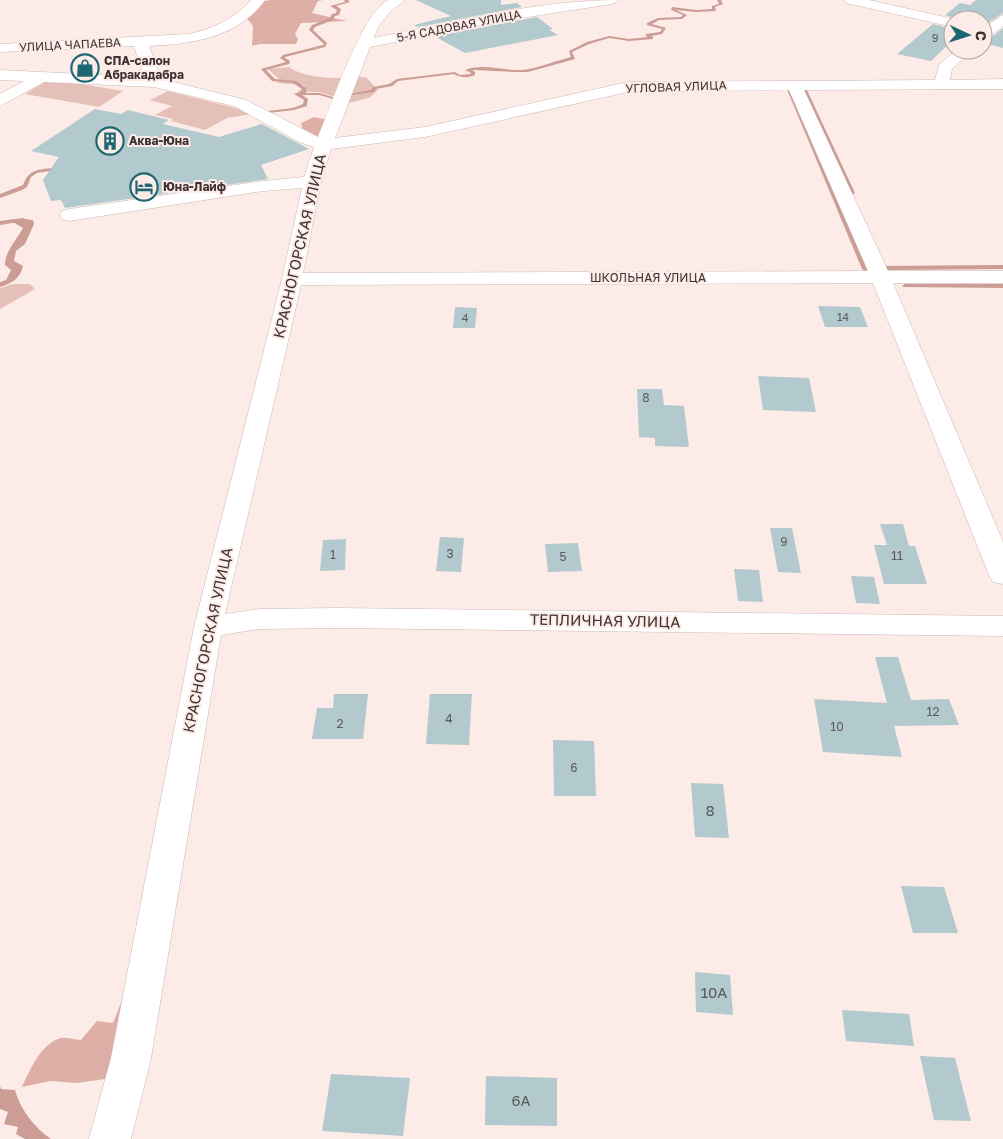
<svg xmlns="http://www.w3.org/2000/svg" width="1003" height="1139" viewBox="0 0 1003 1139" font-family="'Golos Text',sans-serif">
<rect width="100%" height="100%" fill="#fdebe8"/>
<g fill="#e4c0b9">
<path d="M289,67C305,78 328,78 347,78L339,98L318,92H298L305,85L277,83L280,80L268,69Z"/>
<polygon points="357,76 367,78 378,90 369,98 345,104"/>
<polygon points="50,79 123,91 99,107 25,94"/>
<polygon points="168,91 243,110 252,114 227,118 205,130 171,121 173,119 155,115 172,106 150,100"/>
<polygon points="13,284 30,284 35,289 0,309 0,288"/>
</g>
<g fill="#deafa6">
<polygon points="270,0 323,0 318,1 312,13 347,21 301,23 295,34 298,39 296,44 260,44 252,46 253,26 244,15 255,3"/>
<polygon points="314,117 329,120 321,141 304,135 301,123"/>
<path d="M138,984L105,1079L77,1083L50,1081L22,1087C30,1070 41,1043 61,1038C66,1037 75,1040 81,1040L97,1021L113,1023L124,995Z"/>
</g>
<g fill="#cb9d94">
<path d="M25,219L33,220L34,224L25,244L16,251L14,261L23,266C20,279 12,283 0,287V282L6,280L11,270L5,265C5,251 16,241 23,228L13,222Z"/>
<path d="M0,1086L1,1089L15,1090C20,1109 35,1128 51,1139H25L16,1134L18,1127L4,1124L8,1112L0,1109Z"/>
</g>
<g fill="none" stroke-linecap="round" stroke-linejoin="round">
<g fill="#cb9d94" fill-rule="evenodd">
<polygon points="344,0 348,0 350,2 336,6 341,9 339,15 335,16 333,20 315,27 313,30 327,43 325,47 285,57 285,58 290,61 289,64 266,70 275,79 296,81 306,88 306,93 319,93 339,99 337,100 319,95 302,95 308,99 307,106 294,110 268,113 268,111 293,108 303,104 304,100 294,94 302,91 302,89 293,83 272,81 261,69 286,62 280,58 283,55 323,45 324,44 309,30 312,25 330,18 332,14 336,13 337,10 330,6 345,2"/>
<path d="M717,0H721L723,4L715,7L716,11L696,12L676,10L687,15L682,19L659,20L652,24L666,28L662,34L651,36L653,37V39L629,41L609,38L589,44L572,52L575,59L528,72H514L474,70H472L475,72V75C469,78 460,78 454,74L398,81L392,86L376,89L374,92L345,96L343,95L371,90L373,87L389,84L397,79L455,72L460,75L471,74V73L465,70C482,63 504,71 523,70C539,68 555,61 571,57L569,51L587,42L609,36L629,39L648,37L646,36V34L660,32L662,29L647,25V23L658,18L681,17L683,15L671,10L672,7L696,10L712,9V6L719,4Z"/>
<polygon points="786,87 790,88 868,269 867,270 865,271 862,269"/>
<polygon points="802,87 806,88 855,193 854,194 849,193 802,88"/>
<path d="M54,168L56,169V170L37,173L31,177L27,187L22,190L0,198V194L23,185C30,168 38,170 54,168Z"/>
<polygon points="23,218 25,219 25,221 0,225 0,221"/>
<polygon points="1003,265 1003,269 885,270 882,268 885,266"/>
<polygon points="905,284 1003,284 1003,288 903,287 902,286"/>
</g>
</g>
<g fill="#b2c9cd">
<polygon points="416,0 501,0 501,5 517,3 522,7 418,27 414,25 451,16"/>
<polygon points="976,0 1003,0 1003,13 983,26 983,20 960,20 945,15 960,3 970,5"/>
<polygon points="537,17 553,29 549,30 558,35 465,53 434,36"/>
<polygon points="933,24 953,29 953,40 931,61 897,54"/>
<polygon points="1003,28 1003,48 983,43 983,41 989,39"/>
<polygon points="95,109 121,114 128,110 169,120 163,124 219,137 262,124 309,149 261,165 268,179 65,208 61,200 51,201 43,180 59,157 31,151"/>
<polygon points="818,306 860,307 868,327 825,327"/>
<polygon points="455,307 477,308 475,328 453,328"/>
<polygon points="758,376 809,378 816,412 763,410"/>
<polygon points="637,389 662,389 664,405 684,406 689,447 655,446 655,438 639,437"/>
<polygon points="880,524 903,524 909,546 915,546 927,584 884,584 874,545 887,545"/>
<polygon points="770,528 792,528 801,573 778,572"/>
<polygon points="440,537 464,538 461,572 436,571"/>
<polygon points="346,539 345,570 320,571 323,540"/>
<polygon points="578,543 582,571 548,572 545,544"/>
<polygon points="734,569 759,570 763,602 738,601"/>
<polygon points="851,576 874,577 880,604 856,603"/>
<polygon points="875,657 898,657 911,700 949,699 959,725 894,726 902,757 823,752 814,699 887,703"/>
<polygon points="334,694 368,694 363,739 312,739 317,708 333,708"/>
<polygon points="430,694 472,694 469,745 426,744"/>
<polygon points="553,740 594,741 596,796 554,796"/>
<polygon points="691,783 723,784 729,838 695,837"/>
<polygon points="901,886 944,887 958,933 913,933"/>
<polygon points="695,972 730,975 733,1015 696,1012"/>
<polygon points="842,1010 909,1014 914,1046 846,1041"/>
<polygon points="920,1056 955,1058 971,1121 934,1120"/>
<polygon points="331,1074 410,1078 403,1136 322,1131"/>
<polygon points="486,1076 557,1078 557,1126 485,1125"/>
</g>
<g fill="none" stroke-linecap="round" stroke-linejoin="round">
<g stroke="#cdb7b3" stroke-width="1">
<g id="minor">
<path d="M251,0H265C238,38 192,44 149,46L161,79L246,100L318,137C329,111 364,7 389,0C394,0 400,0 405,0L391,11L378,27L374,38C454,22 537,0 619,0L612,4L501,21L370,47L335,138L425,127L628,82L935,80L939,65L956,50H972L952,69L950,80L1003,79V89L804,90L888,271H1003V283H893L1003,542V584L993,582L989,575L873,283L301,285L225,614L260,609L337,608L1003,616V636L337,628L260,629L221,635L151,1058L131,1139H89L111,1058L194,627L282,279L302,188L263,191L69,221L62,219L60,215L62,211L69,209L263,181L304,177L314,147L299,142L234,106L154,87L44,82L0,106V94L24,81L0,80V70L144,77L134,46L0,52V44L188,34C213,29 234,19 251,0ZM789,90L868,271L303,273L321,182L331,149L425,137L628,92Z"/>
<polygon points="844,0 869,0 958,20 953,20 953,27 846,3"/>
<polygon points="1003,15 1003,26 988,38 983,39 983,28"/>
</g>
</g>
<use href="#minor" fill="#fff" fill-rule="evenodd"/>
</g>
<defs>
<g id="shop-ring" transform="scale(1.4375)"><circle r="9.5" fill="#fdebe8" stroke="#1d6773" stroke-width="1.5"/><path d="M-5-2.5h2.3a2.7 3.5 0 0 1 5.4 0H5L5.5 6h-11ZM-1.5-2.5h3a1.5 2.3 0 0 0-3 0Z" fill="#1d6773"/></g>
<g id="building-ring" transform="scale(1.4375)"><circle r="9.5" fill="#fdebe8" stroke="#1d6773" stroke-width="1.5"/><path d="M-4-6H4V6H1V3H-1V6H-4ZM-2.5-4.3h1.7v1.8h-1.7ZM.8-4.3h1.7v1.8H.8ZM-2.5-1h1.7V.8h-1.7ZM.8-1h1.7V.8H.8Z" fill="#1d6773"/></g>
<g id="hotel-ring" transform="scale(1.4375)"><circle r="9.5" fill="#fdebe8" stroke="#1d6773" stroke-width="1.5"/><path d="M-6-4.5h1.5V1H6V5H4.5V3h-9V5H-6ZM-4 0a1.8 1.8 0 1 1 3.6 0ZM.5 0V-2.5h3Q6-2.5 6 0Z" fill="#1d6773"/></g>
</defs>
<g fill-rule="evenodd">
<use href="#shop-ring" x="85" y="68"/>
<use href="#building-ring" x="110" y="141"/>
<use href="#hotel-ring" x="144" y="187"/>
</g>
<g text-anchor="middle" stroke-width="4" stroke-linejoin="round" paint-order="stroke">
<g font-size="11" fill="#5a5959">
<text x="935" y="42">9</text>
<text x="843" y="321">14</text>
<text x="465" y="322">4</text>
</g>
<g font-size="12" fill="#3d3432" stroke="#fdebe8">
<text transform="translate(459 26) rotate(-11)" y="4">5-Я САДОВАЯ УЛИЦА</text>
<text transform="translate(70 45) rotate(-3)" y="4">УЛИЦА ЧАПАЕВА</text>
<text transform="translate(676 87) rotate(-2)" y="4">УГЛОВАЯ УЛИЦА</text>
<text x="648" y="282">ШКОЛЬНАЯ УЛИЦА</text>
</g>
<g font-size="12" font-weight="bold" fill="#3d3432" stroke="#fdebe8" text-anchor="start">
<text x="104" y="65">СПА-салон<tspan x="104" dy="14">Абракадабра</tspan></text>
<text x="129" y="145">Аква-Юна</text>
<text x="163" y="191">Юна-Лайф</text>
</g>
<g font-size="12" fill="#5a5959">
<text x="646" y="402">8</text>
<text x="784" y="546">9</text>
<text x="450" y="558">3</text>
<text x="333" y="559">1</text>
<text x="897" y="560">11</text>
<text x="563" y="561">5</text>
<text x="933" y="716">12</text>
<text x="449" y="723">4</text>
<text x="340" y="728">2</text>
<text x="837" y="731">10</text>
<text x="574" y="772">6</text>
</g>
<g font-size="15" fill="#3d3432" stroke="#fdebe8">
<text transform="translate(300 246) rotate(-77)" y="5">КРАСНОГОРСКАЯ УЛИЦА</text>
<text transform="translate(605 621) rotate(1)" y="5">ТЕПЛИЧНАЯ УЛИЦА</text>
<text transform="translate(208 640) rotate(-78)" y="5">КРАСНОГОРСКАЯ УЛИЦА</text>
</g>
<g font-size="15" fill="#5a5959">
<text x="710" y="816">8</text>
<text x="714" y="998">10А</text>
<text x="521" y="1106">6А</text>
</g>
</g>
<g transform="translate(968 35) rotate(94)"><circle r="24" fill="#fdebe8" stroke="#b0a29f"/>
<path d="M0-4L9 19L0 12L-9 19Z" fill="#1d6773"/>
<text y="-8" font-size="14" font-weight="bold" text-anchor="middle" fill="#3d3432">С</text>
</g>
</svg>
